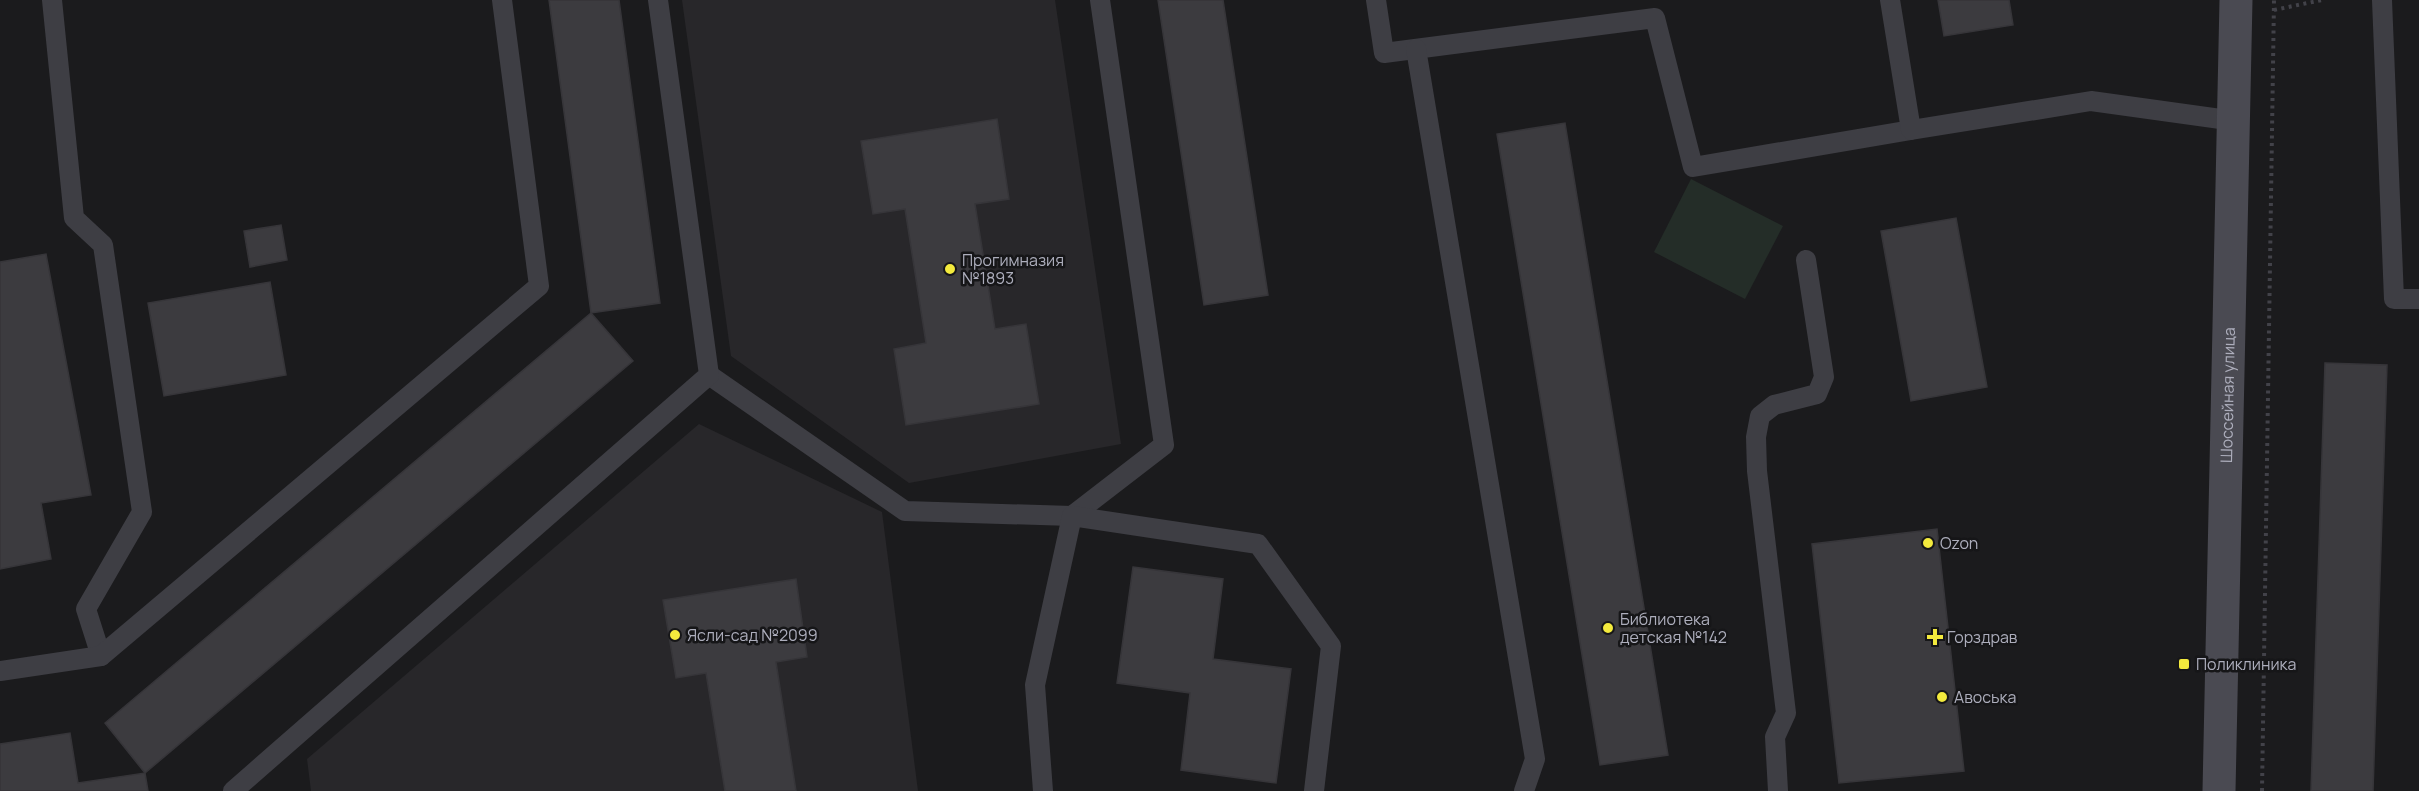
<svg xmlns="http://www.w3.org/2000/svg" width="2419" height="791" viewBox="0 0 2419 791" font-family="Manrope,sans-serif">
<rect width="100%" height="100%" fill="#1b1b1d"/>
<g fill="#28272a">
<polygon points="682,0 1055,0 1121,444 909,483 731,356"/>
<polygon points="699,424 882,512 918,791 311,791 307,759"/>
</g>
<polygon fill="#242d28" points="1691,179 1783,226 1745,299 1654,252"/>
<g fill="#3c3b3f" stroke="#363539" stroke-width="1.5">
<polygon points="549,0 619,0 660,303 591,313"/>
<polygon points="1158,0 1223,0 1268,295 1204,305"/>
<polygon points="1938,0 2009,0 2013,25 1944,36"/>
<polygon points="997,119 1009,199 975,204 995,329 1026,324 1039,404 906,425 894,349 926,343 905,209 873,214 861,141"/>
<polygon points="1565,123 1668,755 1600,765 1497,134"/>
<polygon points="1956,218 1987,387 1911,401 1881,231"/>
<polygon points="281,225 287,260 250,267 244,231"/>
<polygon points="46,254 91,495 41,503 51,559 0,569 0,262"/>
<polygon points="270,282 286,375 164,396 148,303"/>
<polygon points="591,313 633,361 145,773 105,723"/>
<polygon points="2325,363 2387,365 2373,791 2311,791"/>
<polygon points="1937,529 1964,771 1839,783 1812,544"/>
<polygon points="1133,567 1223,579 1213,659 1291,669 1276,783 1181,770 1190,693 1117,683"/>
<polygon points="796,579 807,657 776,662 796,791 725,791 706,673 676,678 663,600"/>
<polygon points="70,733 78,783 145,773 148,791 0,791 0,744"/>
</g>
<g fill="none" stroke-linecap="round" stroke-linejoin="round">
<g stroke="#424249" stroke-width="4" stroke-dasharray="3 4.5" stroke-linecap="butt">
<polyline points="2274,10 2322,0"/>
<polyline points="2262,791 2274,0"/>
</g>
<g stroke="#3e3e44" stroke-width="20">
<polyline points="52,0 74,218 103,245 142,512 86,609 101,656"/>
<polyline points="1376,0 1384,53 1655,18 1693,167 1911,130"/>
<polyline points="1890,0 1911,130 2091,101 2235,121"/>
<polyline points="2382,0 2394,299 2419,299"/>
<polyline points="1416,49 1535,759 1524,791"/>
<polyline points="709,375 905,511 1072,516 1164,445 1100,0"/>
<polyline points="0,671 101,656 539,286 502,0"/>
<polyline points="233,791 709,375 658,0"/>
<polyline points="1043,791 1035,685 1072,516 1258,544 1331,646 1314,791"/>
<polyline points="1778,791 1775,737 1786,713 1757,471 1756,437 1760,416 1774,405 1817,394 1824,377 1806,260"/>
</g>
<path stroke="#4a4a52" stroke-width="33" id="s1" d="M2219,791L2236,0"/>
</g>
<g fill="#f3ea3d" stroke="#161618" stroke-width="2">
<circle cx="950" cy="269" r="6"/>
<circle cx="1928" cy="543" r="6"/>
<circle cx="1608" cy="628" r="6"/>
<circle cx="675" cy="635" r="6"/>
<path d="M1932 628h6v6h6v6h-6v6h-6v-6h-6v-6h6z"/>
<rect x="2178" y="658" width="12" height="12" rx="3"/>
<circle cx="1942" cy="697" r="6"/>
</g>
<g text-anchor="middle" stroke-width="5" stroke-linejoin="round" paint-order="stroke">
<g font-size="16" fill="#adaebc" stroke="#161618" text-anchor="start">
<text x="962" y="266">Прогимназия<tspan x="962" dy="18">№1893</tspan></text>
<text x="1940" y="549">Ozon</text>
<text x="1620" y="625">Библиотека<tspan x="1620" dy="18">детская №142</tspan></text>
<text x="687" y="641">Ясли-сад №2099</text>
<text x="1947" y="643">Горздрав</text>
<text x="2196" y="670">Поликлиника</text>
<text x="1954" y="703">Авоська</text>
</g>
<g font-size="16" fill="#adaebc" stroke="#161618">
<text dy="6" stroke="none"><textPath href="#s1" startOffset="396">Шоссейная улица</textPath></text>
</g>
</g>
</svg>
